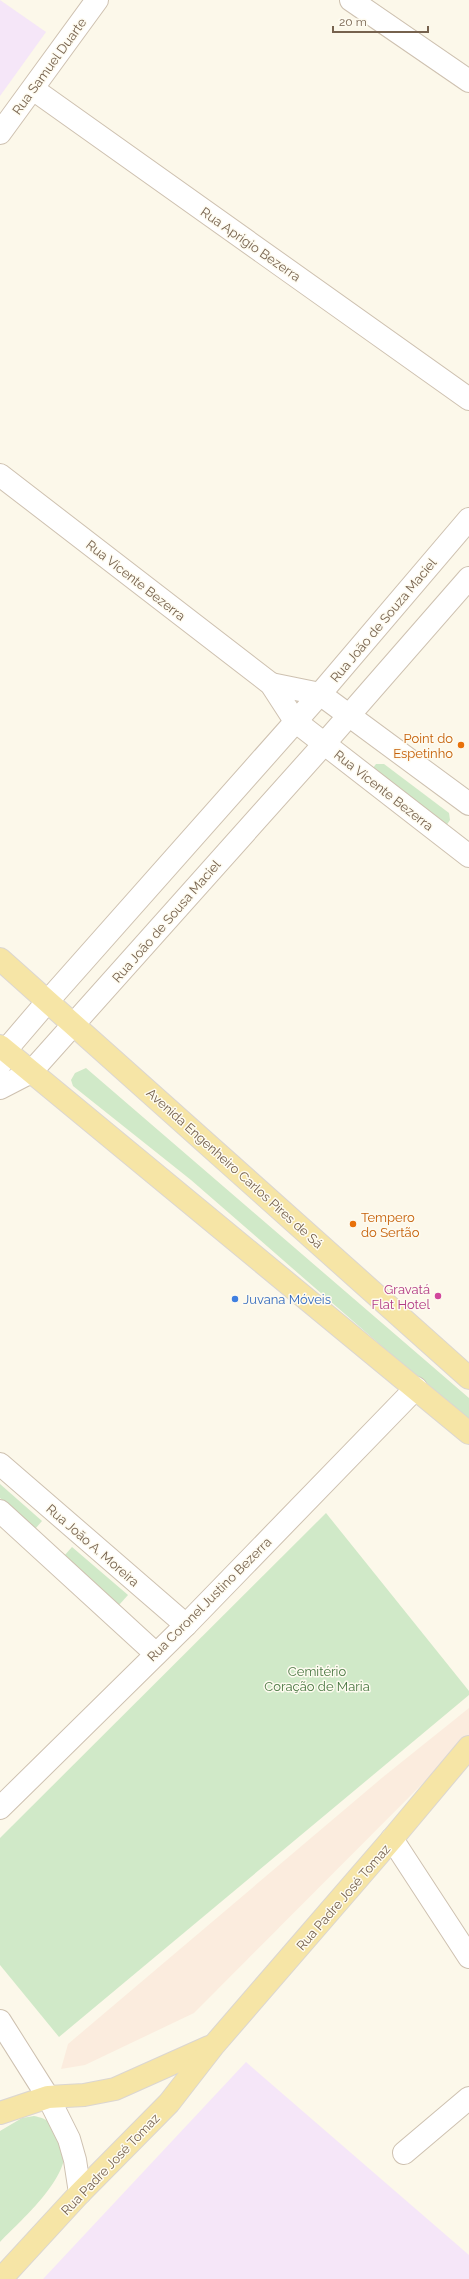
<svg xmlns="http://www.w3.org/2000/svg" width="469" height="2279" viewBox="0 0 469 2279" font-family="Raleway,sans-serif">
<rect width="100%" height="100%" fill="#fcf8ea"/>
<polygon fill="#fbecde" points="469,1708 469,1737 194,2013 85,2065 61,2069 68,2044 383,1777"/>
<g fill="#f5e6f8">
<polygon points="0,0 46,32 0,96"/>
<polygon points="246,2062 469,2255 469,2279 43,2279"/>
</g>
<g fill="#d0e9c8">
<polygon points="376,764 384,764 449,813 450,820 446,826 370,772"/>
<polygon points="86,1068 469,1398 469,1422 191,1180 73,1086 71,1080 75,1073"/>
<polygon points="0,1484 42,1521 35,1529 0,1498"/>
<polygon points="326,1513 469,1691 469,1695 59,2037 0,1965 0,1838"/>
<polygon points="72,1547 128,1595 119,1605 64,1556"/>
<path d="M34,2116C48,2119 54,2123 60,2137C61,2140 64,2145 65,2148C68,2180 20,2221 0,2242V2131L22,2118Z"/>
</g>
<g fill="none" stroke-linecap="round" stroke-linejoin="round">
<g stroke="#cec1b0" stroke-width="24">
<g id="minor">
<polyline points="351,0 469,81"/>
<polyline points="33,89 469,399"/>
<polyline points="0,133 97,0"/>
<polyline points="0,475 271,684 295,721 469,856"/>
<polyline points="271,684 320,694 469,804"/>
<polyline points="0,1065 5,1051 47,1002 320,694 469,519"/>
<polyline points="0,1088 31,1072 324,744 469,578"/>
<polyline points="0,1464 186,1625"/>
<polyline points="0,1511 156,1654"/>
<polyline points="0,1808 186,1625 416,1388"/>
<polyline points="392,1839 469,1957"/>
<polyline points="0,2021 48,2097 69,2139 75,2160 80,2193"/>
<polyline points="404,2153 469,2098"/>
</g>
</g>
<g stroke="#dbd6d1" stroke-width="24">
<g id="major">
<polyline points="0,959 469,1378"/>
<polyline points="0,1046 469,1433"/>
<polyline points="0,2113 48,2097 84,2095 115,2089 209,2047"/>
<polyline points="1,2279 80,2193 169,2103 214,2045 392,1839 469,1747"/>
</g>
</g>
<use href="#minor" stroke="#fff" stroke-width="22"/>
<use href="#major" stroke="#f6e5a6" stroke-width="22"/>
</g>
<g fill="#e8710a" stroke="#fefbf0" stroke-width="1.5">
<circle cx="461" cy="745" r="4"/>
<circle cx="353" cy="1224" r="4"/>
</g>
<circle fill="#d1479c" stroke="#fefbf0" stroke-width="1.5" cx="438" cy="1296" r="4"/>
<circle fill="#3f7fe0" stroke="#fefbf0" stroke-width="1.5" cx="235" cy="1299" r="4"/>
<g text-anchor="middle" stroke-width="3" stroke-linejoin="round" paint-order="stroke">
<g font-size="13" fill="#76624e" stroke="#fefbf0">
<text transform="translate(49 66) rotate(-54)" y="5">Rua Samuel Duarte</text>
<text transform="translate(251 244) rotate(35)" y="5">Rua Aprigio Bezerra</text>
<text transform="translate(136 580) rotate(38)" y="5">Rua Vicente Bezerra</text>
<text transform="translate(383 620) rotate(-50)" y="5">Rua João de Souza Maciel</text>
<text transform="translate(384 790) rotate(38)" y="5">Rua Vicente Bezerra</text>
<text transform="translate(166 921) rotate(-49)" y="5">Rua João de Sousa Maciel</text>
<text transform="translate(235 1168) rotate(42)" y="5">Avenida Engenheiro Carlos Pires de Sá</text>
<text transform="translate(93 1545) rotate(41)" y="5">Rua João A. Moreira</text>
<text transform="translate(209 1599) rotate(-45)" y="5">Rua Coronel Justino Bezerra</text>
<text transform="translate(343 1897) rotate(-49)" y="5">Rua Padre José Tomaz</text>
<text transform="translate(110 2164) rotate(-46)" y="5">Rua Padre José Tomaz</text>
</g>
<g font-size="13" fill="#c56008" stroke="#fefbf0" text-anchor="end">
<text x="453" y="743">Point do<tspan x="453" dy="15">Espetinho</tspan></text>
<text x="361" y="1222" text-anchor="start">Tempero<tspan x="361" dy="15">do Sertão</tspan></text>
</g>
<g font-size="13" fill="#b23c85" stroke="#fefbf0" text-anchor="end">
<text x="430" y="1294">Gravatá<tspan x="430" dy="15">Flat Hotel</tspan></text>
</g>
<g font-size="13" fill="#366cbe" stroke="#fefbf0" text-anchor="start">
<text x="243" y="1304">Juvana Móveis</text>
</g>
<g font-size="13" fill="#4d7a46" stroke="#fefbf0">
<text x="317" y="1676">Cemitério<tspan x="317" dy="15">Coração de Maria</tspan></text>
</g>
</g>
<path d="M333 26v6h95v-6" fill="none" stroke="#76624e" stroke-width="2"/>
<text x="339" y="26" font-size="12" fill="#76624e" stroke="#fefbf0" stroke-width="3" paint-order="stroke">20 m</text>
</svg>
